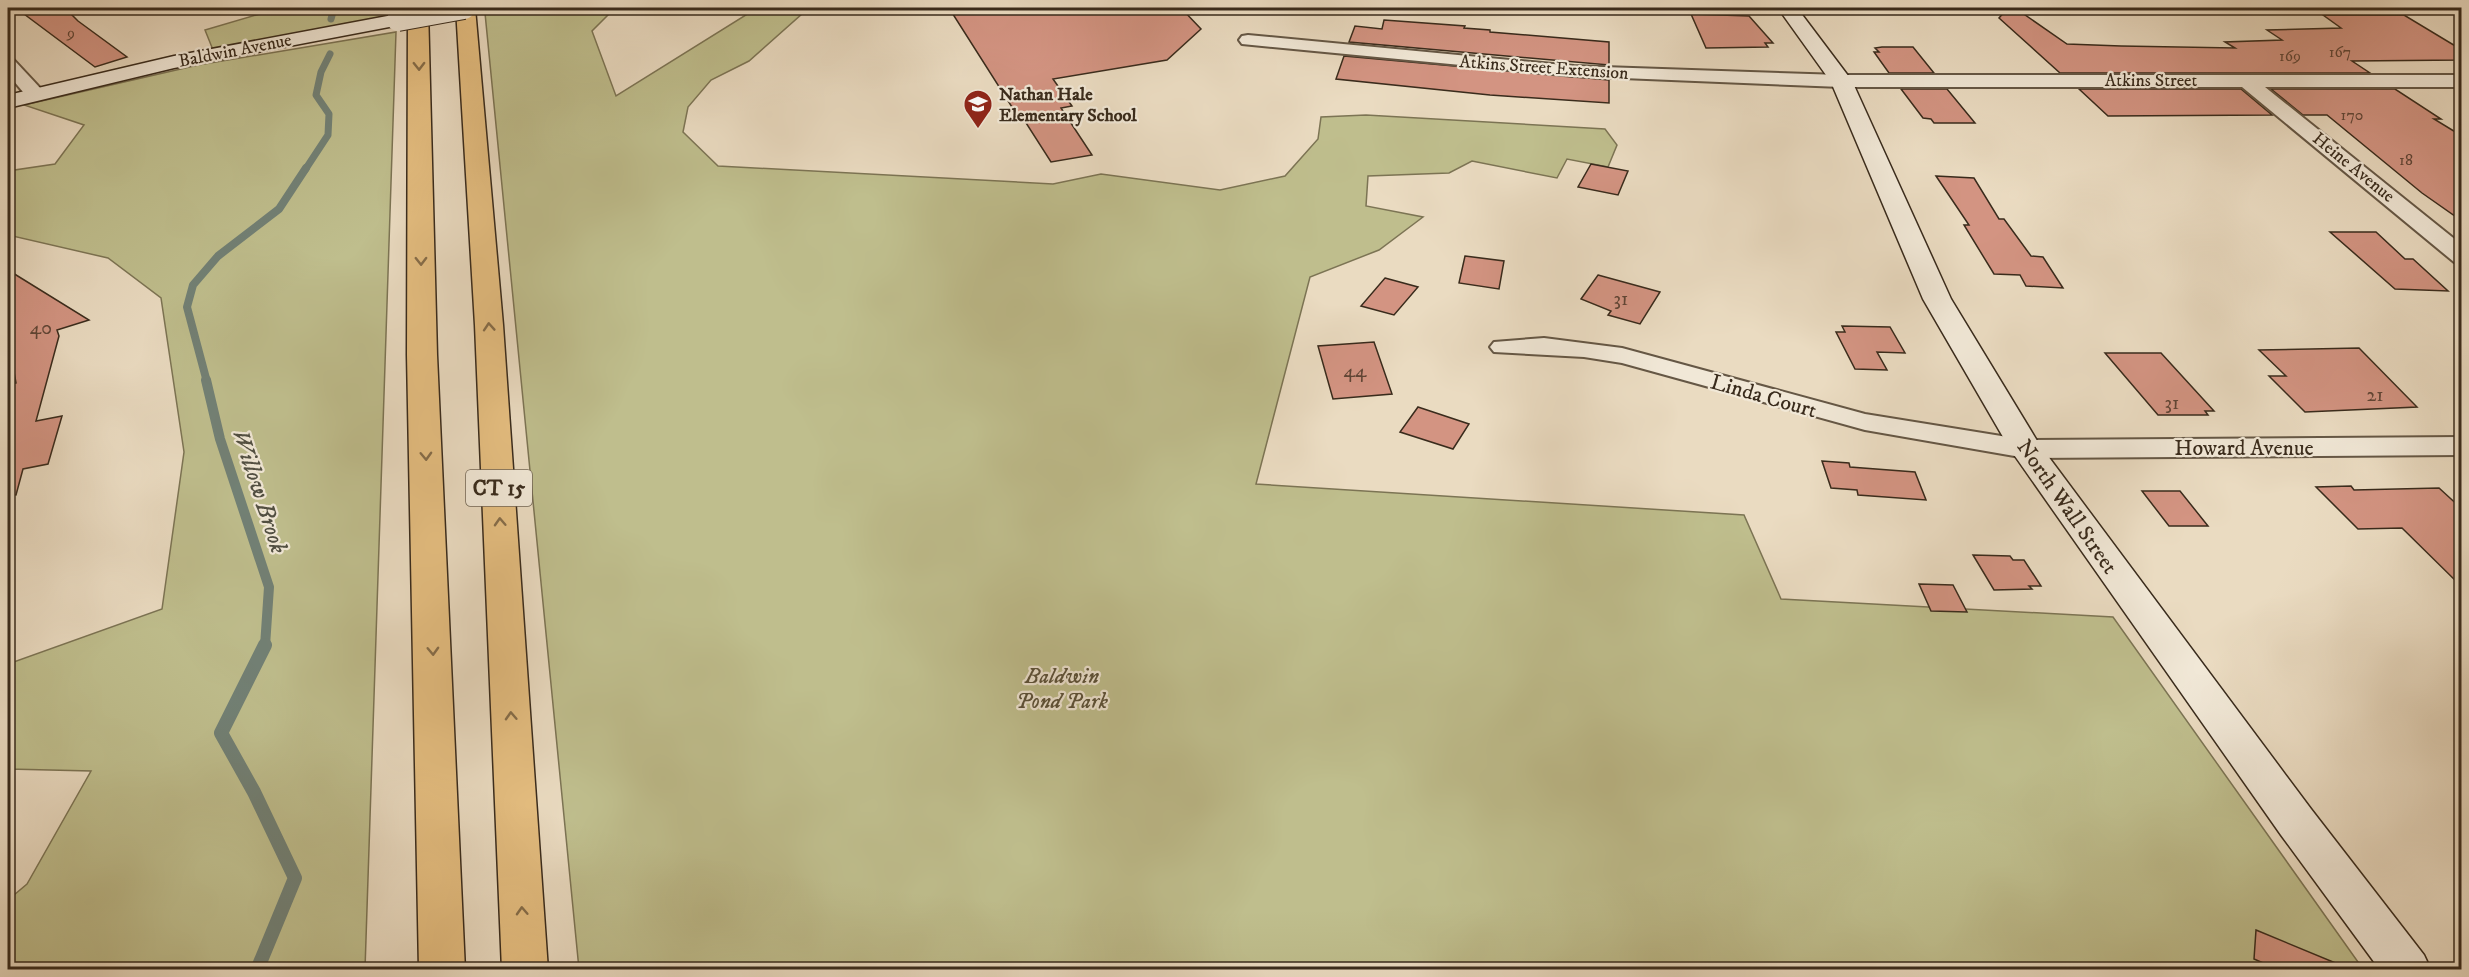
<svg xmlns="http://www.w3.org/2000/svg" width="2469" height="977" viewBox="0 0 2469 977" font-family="'IM FELL DW Pica',serif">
<rect width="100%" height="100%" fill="#eadbc1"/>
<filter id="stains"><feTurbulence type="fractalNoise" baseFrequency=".00333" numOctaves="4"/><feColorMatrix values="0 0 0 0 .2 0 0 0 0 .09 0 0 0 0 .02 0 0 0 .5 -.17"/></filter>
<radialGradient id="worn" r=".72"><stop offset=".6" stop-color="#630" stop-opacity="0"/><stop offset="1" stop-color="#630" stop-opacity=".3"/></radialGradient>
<g fill="#bfbe8d" stroke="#7c7454" stroke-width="1.5">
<polygon points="280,8 397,8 398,14 213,50 205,30"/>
<polygon points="513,8 615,8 592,31 616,96 757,8 805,8 803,13 749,61 711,80 688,107 683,132 718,166 1053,184 1101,174 1220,190 1285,176 1318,139 1321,117 1366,115 1605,129 1617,145 1608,167 1567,159 1557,178 1472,161 1449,173 1368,176 1366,206 1423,217 1379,250 1310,277 1256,484 1744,515 1781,599 2113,617 2363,969 579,969 485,13"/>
<polygon points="396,32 365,969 8,969 8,900 27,884 91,771 8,769 8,664 162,609 184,452 161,298 108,258 8,235 8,171 55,164 84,125 24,105 198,65"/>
</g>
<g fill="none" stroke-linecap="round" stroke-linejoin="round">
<g stroke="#728176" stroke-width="7">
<polyline points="331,19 334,8"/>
<polyline points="305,170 328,135 329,114 316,95 321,72 330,54"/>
</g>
<polyline stroke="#728176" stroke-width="8" points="207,382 187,307 193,285 218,256 279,209 306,168"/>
<polyline stroke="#728176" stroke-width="10" points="206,380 220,439 269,587 265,646"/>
<polyline stroke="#728176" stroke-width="14" points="257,970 295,878 254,792 221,733 265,645"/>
</g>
<g fill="#d39482" stroke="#392b1c" stroke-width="1.5">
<polygon points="16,8 65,8 78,21 127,57 95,67"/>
<polygon points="949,8 1181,8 1201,29 1167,60 1053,79 1072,106 1061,108 1092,155 1051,162 1021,115 1017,115"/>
<polygon points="2008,8 2015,8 2067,44 2121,46 2235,48 2225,42 2282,40 2267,30 2341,28 2323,15 2404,15 2462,50 2462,60 2352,61 2370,73 2060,73 1999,18"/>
<polygon points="1691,14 1749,16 1773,43 1765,43 1768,47 1706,48"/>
<polygon points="1384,20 1465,26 1464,28 1490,30 1490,32 1609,42 1609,65 1349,42 1355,26 1382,29"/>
<polygon points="1882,47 1913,47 1934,73 1889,73 1874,52 1879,52 1875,48"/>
<polygon points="1344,56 1609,80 1609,103 1490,95 1336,79"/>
<polygon points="1901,89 1947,89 1975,123 1934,123 1931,119 1923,118"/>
<polygon points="2079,89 2241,89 2272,115 2108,116"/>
<polygon points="2271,89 2395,89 2441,119 2434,119 2462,136 2462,221 2422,193 2327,115 2303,115"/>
<polygon points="1591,164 1628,171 1618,195 1578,187"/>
<polygon points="1936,176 1974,178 1999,219 2004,219 2031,256 2043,257 2063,288 2026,286 2020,275 1994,274 1964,225 1969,225"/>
<polygon points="2330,232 2376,232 2405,259 2413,259 2448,291 2395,289"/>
<polygon points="1465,256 1504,261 1499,289 1459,283"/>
<polygon points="8,270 89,320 57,330 59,336 36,421 62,416 48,464 23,469 16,495 8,494 8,385 16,383 8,339"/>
<polygon points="1598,275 1660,292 1640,324 1608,315 1611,311 1581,299"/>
<polygon points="1385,278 1418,287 1394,315 1361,306"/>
<polygon points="1842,326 1890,327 1905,353 1877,352 1887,370 1855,369 1836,332 1845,332"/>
<polygon points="1374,342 1392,394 1333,399 1318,346"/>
<polygon points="2359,348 2417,407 2305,412 2269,376 2286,376 2259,350"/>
<polygon points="2105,353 2161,353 2214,411 2205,411 2208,415 2158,415"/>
<polygon points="1418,407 1469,424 1453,449 1400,432"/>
<polygon points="1822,461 1849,463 1850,467 1915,472 1926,500 1858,495 1857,490 1831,488"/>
<polygon points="2351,486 2354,490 2439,488 2462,509 2462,587 2402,528 2358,529 2316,487"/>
<polygon points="2142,491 2180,491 2208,526 2169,526"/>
<polygon points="1973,555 2010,556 2013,560 2024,560 2041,586 2029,586 2032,589 1994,590"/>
<polygon points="1919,584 1953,585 1967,612 1931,611"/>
<polygon points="2256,930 2350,969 2277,969 2254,959"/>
</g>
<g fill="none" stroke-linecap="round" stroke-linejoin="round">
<g stroke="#655745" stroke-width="4">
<g id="street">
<polygon points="1248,35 1574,66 1841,75 2462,75 2462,87 2265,87 2462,245 2462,264 2454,262 2242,87 1841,87 1574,76 1242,44 1239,40 1242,36"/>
<polygon points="8,59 14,60 42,90 44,94 42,98 28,98 8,74"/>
<polygon points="1544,338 1622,348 1865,414 2026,440 2462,437 2462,455 2026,458 1865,430 1622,363 1584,357 1494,352 1490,347 1494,342"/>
</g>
</g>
<g stroke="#392b1c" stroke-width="3">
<g id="secondary">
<polygon points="1778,8 1797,8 1852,81 1951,299 2039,444 2311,809 2424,955 2431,970 2380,970 2281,835 2010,449 1923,299 1831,82"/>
<polygon points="398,14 405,16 408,20 405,24 174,68 8,108 8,95 174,56"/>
</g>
</g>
<g stroke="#392b1c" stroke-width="3">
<g id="highway">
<polygon points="408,8 428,8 437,355 465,970 419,970 407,355"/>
<polygon points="456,8 475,8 503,325 548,970 502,970 475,325"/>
</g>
</g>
<use href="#street" fill="#f1e8d7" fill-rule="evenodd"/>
<use href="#secondary" fill="#f1e8d7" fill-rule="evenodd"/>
<use href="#highway" fill="#e5be80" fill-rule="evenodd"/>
<g stroke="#392b1c" stroke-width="24" stroke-linecap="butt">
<polyline id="secondary-bridge" points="398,20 464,8"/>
</g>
<use href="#secondary-bridge" stroke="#f1e8d7" stroke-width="22"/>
</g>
<defs><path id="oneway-chevron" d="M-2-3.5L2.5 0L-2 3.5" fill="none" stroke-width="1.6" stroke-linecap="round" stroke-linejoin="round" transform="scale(1.5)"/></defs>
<g stroke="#866d49">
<use href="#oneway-chevron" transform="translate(419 66) rotate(89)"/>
<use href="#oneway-chevron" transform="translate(421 261) rotate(89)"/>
<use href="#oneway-chevron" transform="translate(489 327) rotate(-94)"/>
<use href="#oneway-chevron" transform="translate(426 456) rotate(88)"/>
<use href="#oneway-chevron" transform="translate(500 522) rotate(-93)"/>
<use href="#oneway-chevron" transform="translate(433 651) rotate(88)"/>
<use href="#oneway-chevron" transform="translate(511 716) rotate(-93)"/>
<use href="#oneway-chevron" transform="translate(522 911) rotate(-93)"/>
</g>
<defs>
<g id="school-pin" transform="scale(1.5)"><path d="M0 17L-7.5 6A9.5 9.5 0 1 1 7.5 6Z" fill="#8f2418" stroke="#f1e8d7"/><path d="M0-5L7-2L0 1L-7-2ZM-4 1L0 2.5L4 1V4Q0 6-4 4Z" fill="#fff"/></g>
</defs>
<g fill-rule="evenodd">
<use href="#school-pin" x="978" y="104"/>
</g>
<g text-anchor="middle" stroke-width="4.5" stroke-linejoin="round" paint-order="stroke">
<g font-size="16" fill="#604536">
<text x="71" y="38">9</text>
<text x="2340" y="57">167</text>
<text x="2290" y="61">169</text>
<text x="2352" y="120">170</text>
<text x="2406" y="165">18</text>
</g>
<g font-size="18" fill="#392b1c" stroke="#f1e8d7">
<text transform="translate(235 50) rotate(-11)" y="6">Baldwin Avenue</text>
<text transform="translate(1544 67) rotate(4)" y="6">Atkins Street Extension</text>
<text x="2151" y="86">Atkins Street</text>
<text transform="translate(2354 167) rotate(39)" y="6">Heine Avenue</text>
</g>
<g font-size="18" font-weight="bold" fill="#392b1c" stroke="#f1e8d7" text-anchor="start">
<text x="999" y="100">Nathan Hale<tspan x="999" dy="21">Elementary School</tspan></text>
</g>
<g font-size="20" fill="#604536">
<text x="1621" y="305">31</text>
<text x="41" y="334">40</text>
<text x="1355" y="377">44</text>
<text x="2375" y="401">21</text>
<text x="2172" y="409">31</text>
</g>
<rect fill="#f1e8d7" stroke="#706454" stroke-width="1.5" x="466" y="470" width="66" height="36" rx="4.5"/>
<g font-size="21" font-weight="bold" fill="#392b1c">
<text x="499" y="495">CT 15</text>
</g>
<g font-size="22" fill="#392b1c" stroke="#f1e8d7">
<text transform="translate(1764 395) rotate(16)" y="8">Linda Court</text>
<text x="2244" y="455">Howard Avenue</text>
<text transform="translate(2068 506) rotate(55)" y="8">North Wall Street</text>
</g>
<g font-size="22" font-style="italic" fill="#5a5038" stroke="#f1e8d7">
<text x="1062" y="683">Baldwin<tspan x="1062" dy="25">Pond Park</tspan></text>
</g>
<g font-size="24" font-style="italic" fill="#514f42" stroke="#f1e8d7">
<text transform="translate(260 491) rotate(72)" y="8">Willow Brook</text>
</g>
</g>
<rect width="2469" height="977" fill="none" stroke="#eadbc1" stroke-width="30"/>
<rect x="9" y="9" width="2451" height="959" fill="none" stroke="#392b1c" stroke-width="3"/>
<rect x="15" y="15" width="2439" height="947" fill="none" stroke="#392b1c" stroke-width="1.5"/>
<rect width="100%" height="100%" filter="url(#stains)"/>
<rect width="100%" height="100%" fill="url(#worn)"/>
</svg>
